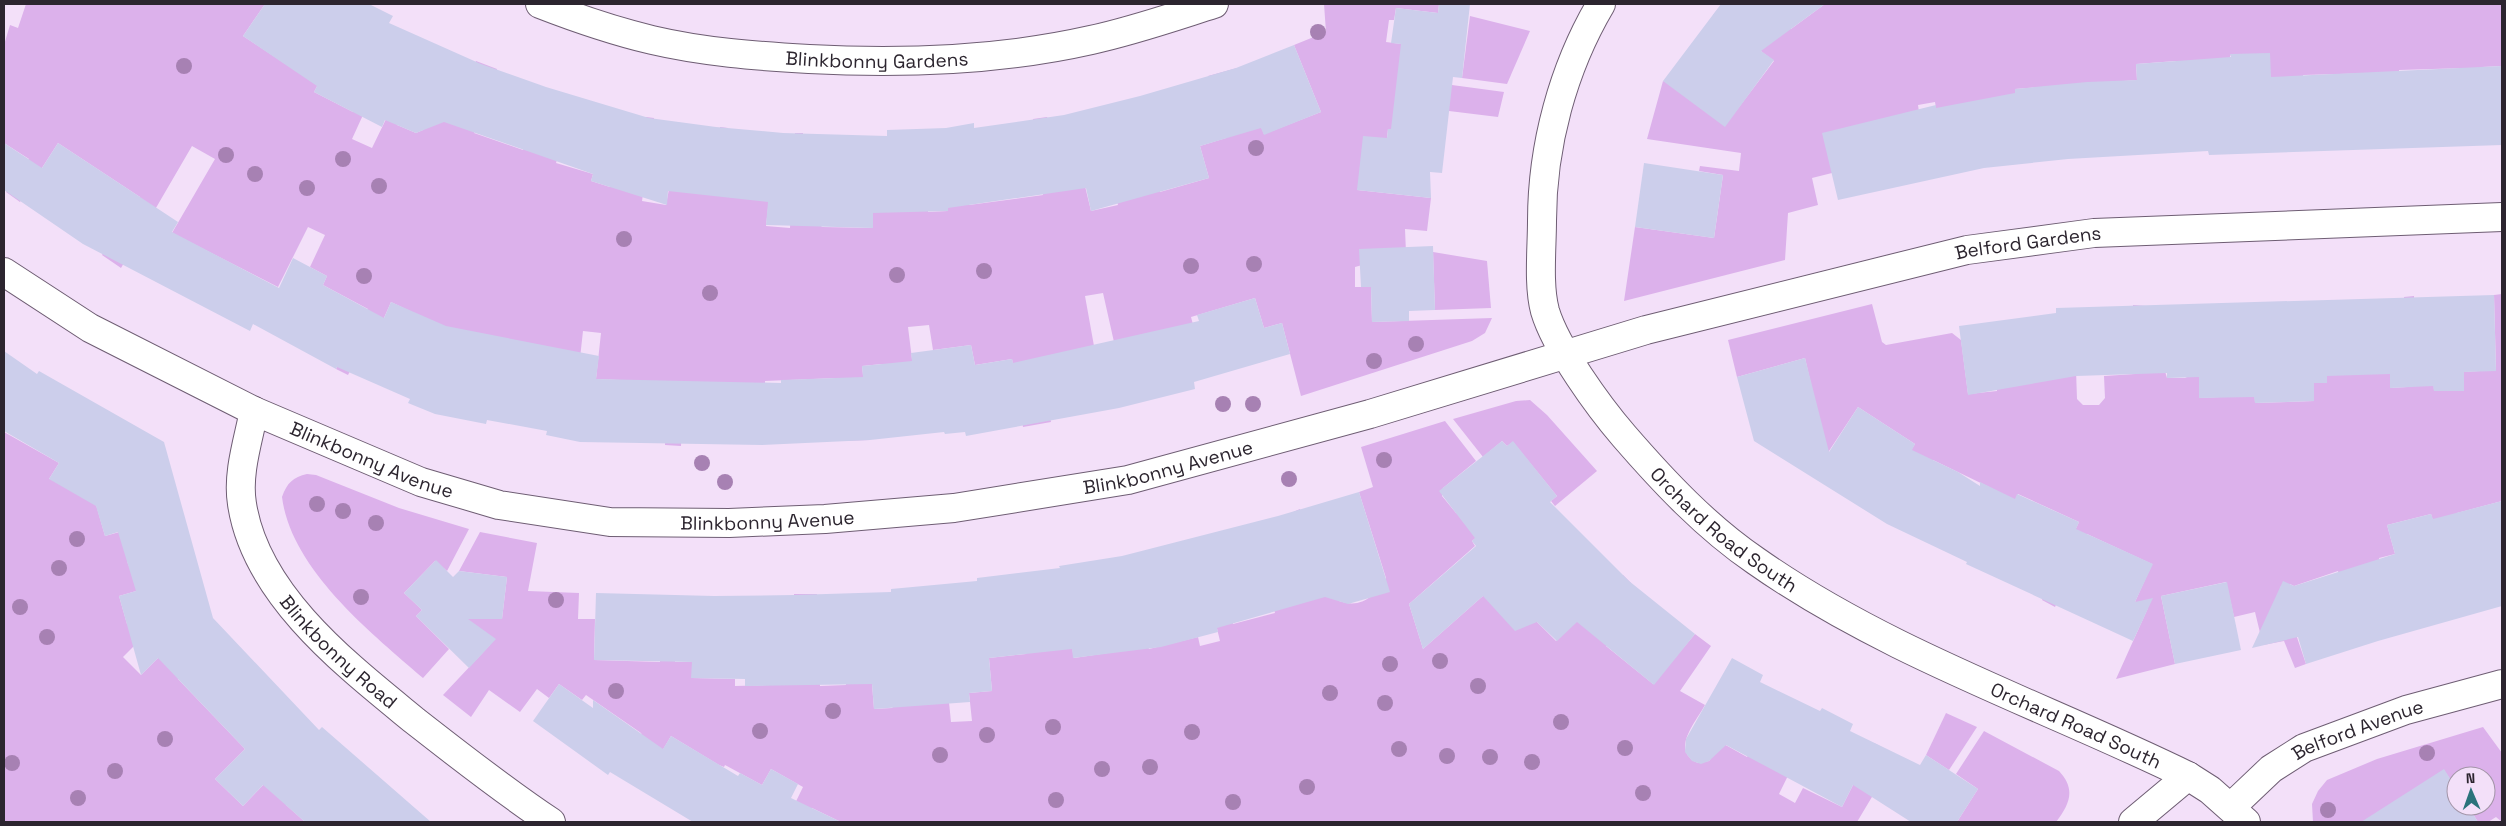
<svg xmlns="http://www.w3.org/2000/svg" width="2506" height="826" viewBox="0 0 2506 826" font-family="'Space Grotesk',sans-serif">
<rect width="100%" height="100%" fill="#f3e0f9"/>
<g fill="#dcb1eb">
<polygon points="26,4 265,4 243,36 307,78 351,4 360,5 314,92 353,112 368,85 368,104 352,139 372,148 388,115 394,118 397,125 416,133 423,130 430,115 449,122 476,61 497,69 474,133 523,150 534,120 566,130 556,163 593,174 591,181 610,187 646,117 654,118 642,201 666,205 669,189 713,195 720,127 728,128 723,195 769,199 766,226 790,228 795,133 803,133 801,202 822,227 873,228 873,200 928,205 928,212 948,211 944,134 961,133 969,205 1043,195 1033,119 1047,117 1084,182 1091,211 1118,205 1110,176 1145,137 1160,192 1209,178 1200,146 1226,138 1208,76 1237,68 1264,134 1321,112 1294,45 1326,32 1324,4 1439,4 1438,13 1396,8 1394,20 1389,20 1386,42 1401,44 1437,83 1504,92 1498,117 1449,111 1416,132 1388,129 1387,138 1357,190 1431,198 1427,231 1405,229 1406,253 1355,267 1355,287 1371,287 1372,322 1492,318 1485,333 1472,341 1301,396 1282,323 1264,328 1255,298 1191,317 1200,351 1114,342 1103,293 1085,296 1094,346 1038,358 1051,422 1023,427 1012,359 975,365 971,345 933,350 929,325 908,327 913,367 882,364 862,366 870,440 840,441 837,378 765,381 766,420 682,418 681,446 665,445 667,382 596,379 601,333 583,331 578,376 477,343 391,302 368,354 360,351 348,375 336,369 368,309 323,285 327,276 310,267 325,235 308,227 278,287 172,233 215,159 192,146 121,268 102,255 140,197 58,143 20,202 6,192 29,159 4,143 4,45 10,25 18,28"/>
<polygon points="1722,4 1749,4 1753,9 1761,4 1773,4 1791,29 1825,4 2502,4 2502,66 2482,67 2483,115 2466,68 2399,70 2400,118 2376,73 2303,75 2304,116 2230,55 2231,83 2176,61 2136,64 2137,80 2015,89 2019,129 1936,108 1935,102 1918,105 1919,112 1832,173 1812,178 1818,205 1788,213 1785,260 1624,301 1635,227 1714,238 1723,175 1699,171 1700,166 1739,171 1741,153 1647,139 1663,81 1736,111 1774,61 1713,15"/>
<polygon points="1470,16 1530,31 1507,84 1462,78"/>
<polygon points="1433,252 1487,261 1491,308 1435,310"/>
<polygon points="2502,294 2502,501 2457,513 2454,589 2431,514 2387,525 2395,554 2379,558 2391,606 2353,618 2338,571 2294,586 2290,584 2280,587 2306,664 2295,668 2284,641 2263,645 2255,612 2234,617 2226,582 2161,596 2175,664 2116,679 2148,608 2135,602 2152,564 2087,534 2055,607 2042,600 2079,522 2018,494 1996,539 1989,487 1933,460 1910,506 1887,487 1915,444 1858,407 1827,454 1805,358 1737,377 1728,340 1872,304 1882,342 1886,345 1952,333 1961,340 1968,394 1997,391 1996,379 2075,340 2077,399 2083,405 2099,405 2105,398 2104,376 2135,374 2133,305 2146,306 2167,378 2185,378 2199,371 2200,398 2241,396 2252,333 2255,403 2314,401 2314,383 2326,383 2325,326 2390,368 2390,388 2407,387 2404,297 2414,296 2416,342 2432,343 2434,391 2464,391 2464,372 2496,370 2494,295"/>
<polygon points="1530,400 1547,415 1597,471 1555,506 1551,501 1557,496 1513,442 1507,446 1502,441 1483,457 1453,419 1516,401"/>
<path d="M1445,421L1476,461L1443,488L1442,496L1456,513L1492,525L1472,541L1475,546L1409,604L1423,649L1518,565L1533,618L1556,641L1623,575L1631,583L1621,628L1606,646L1653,684L1695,634L1711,646L1680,691L1705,705C1695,723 1670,751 1698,763L1709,761L1722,743L1747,757L1781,697L1805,741L1779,794L1795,803L1803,788L1842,807L1874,743L1897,755L1857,822H841L812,808L805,822H786L803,787L771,769L762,785L725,765L724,767L719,765L671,736L655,763L641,733L586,695L582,700L559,684L549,698L537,689L520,712L489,690L471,717L443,695L490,645L463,619L467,614L502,619L507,577L459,571L480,532L537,543L528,591L579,593L578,619H595L594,660L660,662L661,639H676L675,662H692V678L735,679V686L769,685L797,662L794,594H817L820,686L846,685L845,660H870L874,709L892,708L944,653L951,722L972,721L969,693L992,691L989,658L1026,654L1024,634L1069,633L1074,658L1148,647L1149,649L1198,637L1200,646L1220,641L1206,583L1223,579L1233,624L1275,613L1268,586L1291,513L1300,509L1327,596L1336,593L1339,601C1362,609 1374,596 1386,578L1359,492L1373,487L1361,447Z"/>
<path d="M4,432L59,463L49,479L89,480L105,536L134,528C124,563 121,563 150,587L119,596L127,624L150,630L123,657L141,675L169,647L206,652L178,679L245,749L215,779L243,806L268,780L298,791L286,805L305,822H4Z"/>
<path d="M307,474L316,475L399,508L469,529L447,571L435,561L404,593L422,610L416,616L449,649L423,678C371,633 291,569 282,497C287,483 293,477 307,474Z"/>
<polygon points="1946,713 1977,727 1949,770 1926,755"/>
<polygon points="2483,727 2502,753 2502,822 2496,817 2488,822 2478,822 2468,806 2486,806 2486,776 2456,776 2456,788 2444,770 2363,822 2313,822 2312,804 2318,791 2327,780 2377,759"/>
<path d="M1984,731L2059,771C2076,789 2070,804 2056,822H1957L1978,789L1956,774Z"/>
</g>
<g fill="#ccceeb">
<polygon points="265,4 369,4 393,16 389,23 481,64 546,87 649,118 716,127 783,133 887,136 887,130 946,128 974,123 974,128 1064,115 1140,96 1236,68 1294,45 1321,112 1264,135 1261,128 1200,146 1209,178 1091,211 1086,188 948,208 948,211 873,213 873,228 766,225 768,202 668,191 667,205 591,181 593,174 444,122 416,133 385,120 382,127 314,92 317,86 243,36"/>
<polygon points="1439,4 1470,4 1462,78 1453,77 1442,173 1430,172 1431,198 1357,190 1363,136 1387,138 1388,129 1391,129 1401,44 1391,43 1396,8 1438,13"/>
<polygon points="1721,4 1825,4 1761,51 1774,60 1725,127 1663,81"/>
<polygon points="2270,53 2271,77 2502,66 2502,145 2209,155 2208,151 2068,159 1984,168 1838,200 1822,133 1936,105 1936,108 2015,93 2015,89 2087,82 2137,80 2136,64 2231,57 2230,54"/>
<polygon points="4,143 42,168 58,143 178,222 172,232 279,288 293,258 327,276 323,285 384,318 391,302 446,326 599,356 596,379 781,383 781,380 863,377 862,366 912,361 911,353 971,345 975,365 1012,359 1013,363 1199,321 1197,315 1255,298 1264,328 1282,323 1290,354 1194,382 1195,389 1119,408 966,436 965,432 945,434 944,432 870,440 762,445 580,442 546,435 547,431 487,420 486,424 435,414 408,403 410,399 337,367 336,369 253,324 250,331 83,244 4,190"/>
<polygon points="1644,163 1723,175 1714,238 1635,227"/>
<polygon points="1433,246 1435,310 1409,311 1409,321 1372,322 1371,287 1361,287 1359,249"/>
<polygon points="2494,295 2496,371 2464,372 2464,391 2434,391 2433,386 2390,388 2390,374 2327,376 2327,383 2314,383 2314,401 2255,403 2254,397 2199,398 2199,377 2167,378 2167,373 2076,376 1968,395 1959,326 2056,313 2056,308"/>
<polygon points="4,351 37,374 39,371 164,442 213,618 319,730 322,727 431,822 305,822 263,785 243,806 215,779 245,749 158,658 141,675 119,596 136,591 118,532 105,536 96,506 49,479 59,463 4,431"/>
<polygon points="1805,358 1829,452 1858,407 1915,444 1912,450 1958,472 1980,486 1980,482 2015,499 2017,494 2079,522 2076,529 2153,564 2135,602 2153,598 2133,641 1966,564 1967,562 1887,524 1754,441 1737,377"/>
<polygon points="1502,441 1507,446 1513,441 1557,496 1550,502 1629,581 1695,634 1654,685 1577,622 1557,641 1537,622 1515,631 1483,596 1423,649 1409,604 1476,546 1472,541 1475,538 1439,491"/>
<polygon points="1359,492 1390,592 1348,604 1325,597 1217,628 1218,632 1161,647 1073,658 1072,649 989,658 992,691 969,693 970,702 874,709 872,684 745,686 745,679 691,678 692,662 594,660 596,593 714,596 794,595 891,592 891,589 977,581 977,578 1060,568 1059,566 1122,556 1278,516"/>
<polygon points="2502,501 2502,606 2378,641 2306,664 2298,637 2252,648 2283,581 2294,586 2395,554 2387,525 2431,514 2433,519"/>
<polygon points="436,560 453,577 459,571 507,577 502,619 468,619 496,639 469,668 416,616 422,610 404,593"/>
<polygon points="2227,582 2241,650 2175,664 2161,596"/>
<polygon points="1732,658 1763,675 1760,682 1820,711 1822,708 1853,724 1850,731 1920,765 1926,755 1978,789 1957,822 1911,822 1853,785 1842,807 1726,745 1709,761 1701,764 1692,761 1685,752 1686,739"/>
<polygon points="559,684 593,708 593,700 663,749 671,736 738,776 740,773 762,785 771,769 798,784 791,798 841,822 693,822 610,772 608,775 533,721"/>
<polygon points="2444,769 2456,788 2456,806 2468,806 2478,822 2361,822"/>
</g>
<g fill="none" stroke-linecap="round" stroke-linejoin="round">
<g stroke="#6e5d73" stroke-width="30">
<g id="street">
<path id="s1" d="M540,4C576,18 614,31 652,40C703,52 756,56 809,59C903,64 998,61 1091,40C1133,31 1173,17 1214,4"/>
<path id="s2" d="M1601,4C1563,68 1542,146 1542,221C1542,248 1538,285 1545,311C1556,348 1599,407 1624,436C1663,481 1706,527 1756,561C1887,653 2045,706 2188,776L2210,790L2246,822"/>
<path id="s3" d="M4,272L90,328L254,411L421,482L499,505L610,522L729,523L825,519L954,508L1128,480L1370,414L1646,330L1967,250L2094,233L2502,217"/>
<path id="s4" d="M254,411C248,441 237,474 242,504C256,596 348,666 415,721C460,756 504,791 551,822"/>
<path id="s5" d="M2231,807L2271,769L2304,748L2406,710L2502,684"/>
<polyline points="2133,822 2188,776"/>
</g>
</g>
<use href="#street" stroke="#fff" stroke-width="28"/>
</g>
<g fill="#a781b3">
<circle cx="1318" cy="32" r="8"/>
<circle cx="184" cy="66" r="8"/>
<circle cx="1256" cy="148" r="8"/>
<circle cx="226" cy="155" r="8"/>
<circle cx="343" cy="159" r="8"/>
<circle cx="255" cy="174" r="8"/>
<circle cx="379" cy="186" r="8"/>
<circle cx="307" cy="188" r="8"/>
<circle cx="624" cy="239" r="8"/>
<circle cx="1254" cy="264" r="8"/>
<circle cx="1191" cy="266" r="8"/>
<circle cx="984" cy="271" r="8"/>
<circle cx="897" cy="275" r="8"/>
<circle cx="364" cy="276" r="8"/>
<circle cx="710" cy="293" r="8"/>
<circle cx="1416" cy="344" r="8"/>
<circle cx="1374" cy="361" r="8"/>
<circle cx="1223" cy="404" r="8"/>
<circle cx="1253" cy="404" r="8"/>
<circle cx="1384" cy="460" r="8"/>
<circle cx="702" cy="463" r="8"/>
<circle cx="1289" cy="479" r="8"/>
<circle cx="725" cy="482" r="8"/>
<circle cx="317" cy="504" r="8"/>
<circle cx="343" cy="511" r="8"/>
<circle cx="376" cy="523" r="8"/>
<circle cx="77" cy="539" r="8"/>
<circle cx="59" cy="568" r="8"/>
<circle cx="361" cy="597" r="8"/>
<circle cx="556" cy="600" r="8"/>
<circle cx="20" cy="607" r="8"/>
<circle cx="47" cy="637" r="8"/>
<circle cx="1440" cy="661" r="8"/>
<circle cx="1390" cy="664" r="8"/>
<circle cx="1478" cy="686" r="8"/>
<circle cx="616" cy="691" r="8"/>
<circle cx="1330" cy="693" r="8"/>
<circle cx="1385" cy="703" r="8"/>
<circle cx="833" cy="711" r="8"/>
<circle cx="1561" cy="722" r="8"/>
<circle cx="1053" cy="727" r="8"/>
<circle cx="760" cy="731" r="8"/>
<circle cx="1192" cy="732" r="8"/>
<circle cx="987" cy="735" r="8"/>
<circle cx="165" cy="739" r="8"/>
<circle cx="1625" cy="748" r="8"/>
<circle cx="1399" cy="749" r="8"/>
<circle cx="2427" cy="753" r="8"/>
<circle cx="940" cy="755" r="8"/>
<circle cx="1447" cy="756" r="8"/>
<circle cx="1490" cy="757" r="8"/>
<circle cx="1532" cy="762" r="8"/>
<circle cx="12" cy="763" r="8"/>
<circle cx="1150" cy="767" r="8"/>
<circle cx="1102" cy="769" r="8"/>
<circle cx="115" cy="771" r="8"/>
<circle cx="1307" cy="787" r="8"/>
<circle cx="1643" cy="793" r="8"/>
<circle cx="78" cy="798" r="8"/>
<circle cx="1056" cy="800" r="8"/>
<circle cx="1233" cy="802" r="8"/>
<circle cx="2328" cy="810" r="8"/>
</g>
<g text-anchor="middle" stroke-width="4.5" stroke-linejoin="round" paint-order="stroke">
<g font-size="19" fill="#2c252f" stroke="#f3e0f9">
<text dy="7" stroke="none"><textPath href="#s1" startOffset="344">Blinkbonny Gardens</textPath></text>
<text dy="7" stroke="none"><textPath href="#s3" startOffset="2114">Belford Gardens</textPath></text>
<text dy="7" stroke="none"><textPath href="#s3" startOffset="414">Blinkbonny Avenue</textPath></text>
<text dy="7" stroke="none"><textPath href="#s3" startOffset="1224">Blinkbonny Avenue</textPath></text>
<text dy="7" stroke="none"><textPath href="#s3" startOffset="819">Blinkbonny Avenue</textPath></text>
<text dy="7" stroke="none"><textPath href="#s2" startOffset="604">Orchard Road South</textPath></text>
<text dy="7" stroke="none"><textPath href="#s4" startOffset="275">Blinkbonny Road</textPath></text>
<text dy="7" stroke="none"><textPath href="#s2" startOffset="1009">Orchard Road South</textPath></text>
<text dy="7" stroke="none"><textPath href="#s5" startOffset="151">Belford Avenue</textPath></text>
</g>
</g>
<rect width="2506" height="826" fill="none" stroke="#2c252f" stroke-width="10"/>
<g transform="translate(2471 791) rotate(358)"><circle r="24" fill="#f3e0f9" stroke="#a395a8"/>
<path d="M0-4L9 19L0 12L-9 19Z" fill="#2a737b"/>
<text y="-8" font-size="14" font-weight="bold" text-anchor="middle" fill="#2c252f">N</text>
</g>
</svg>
